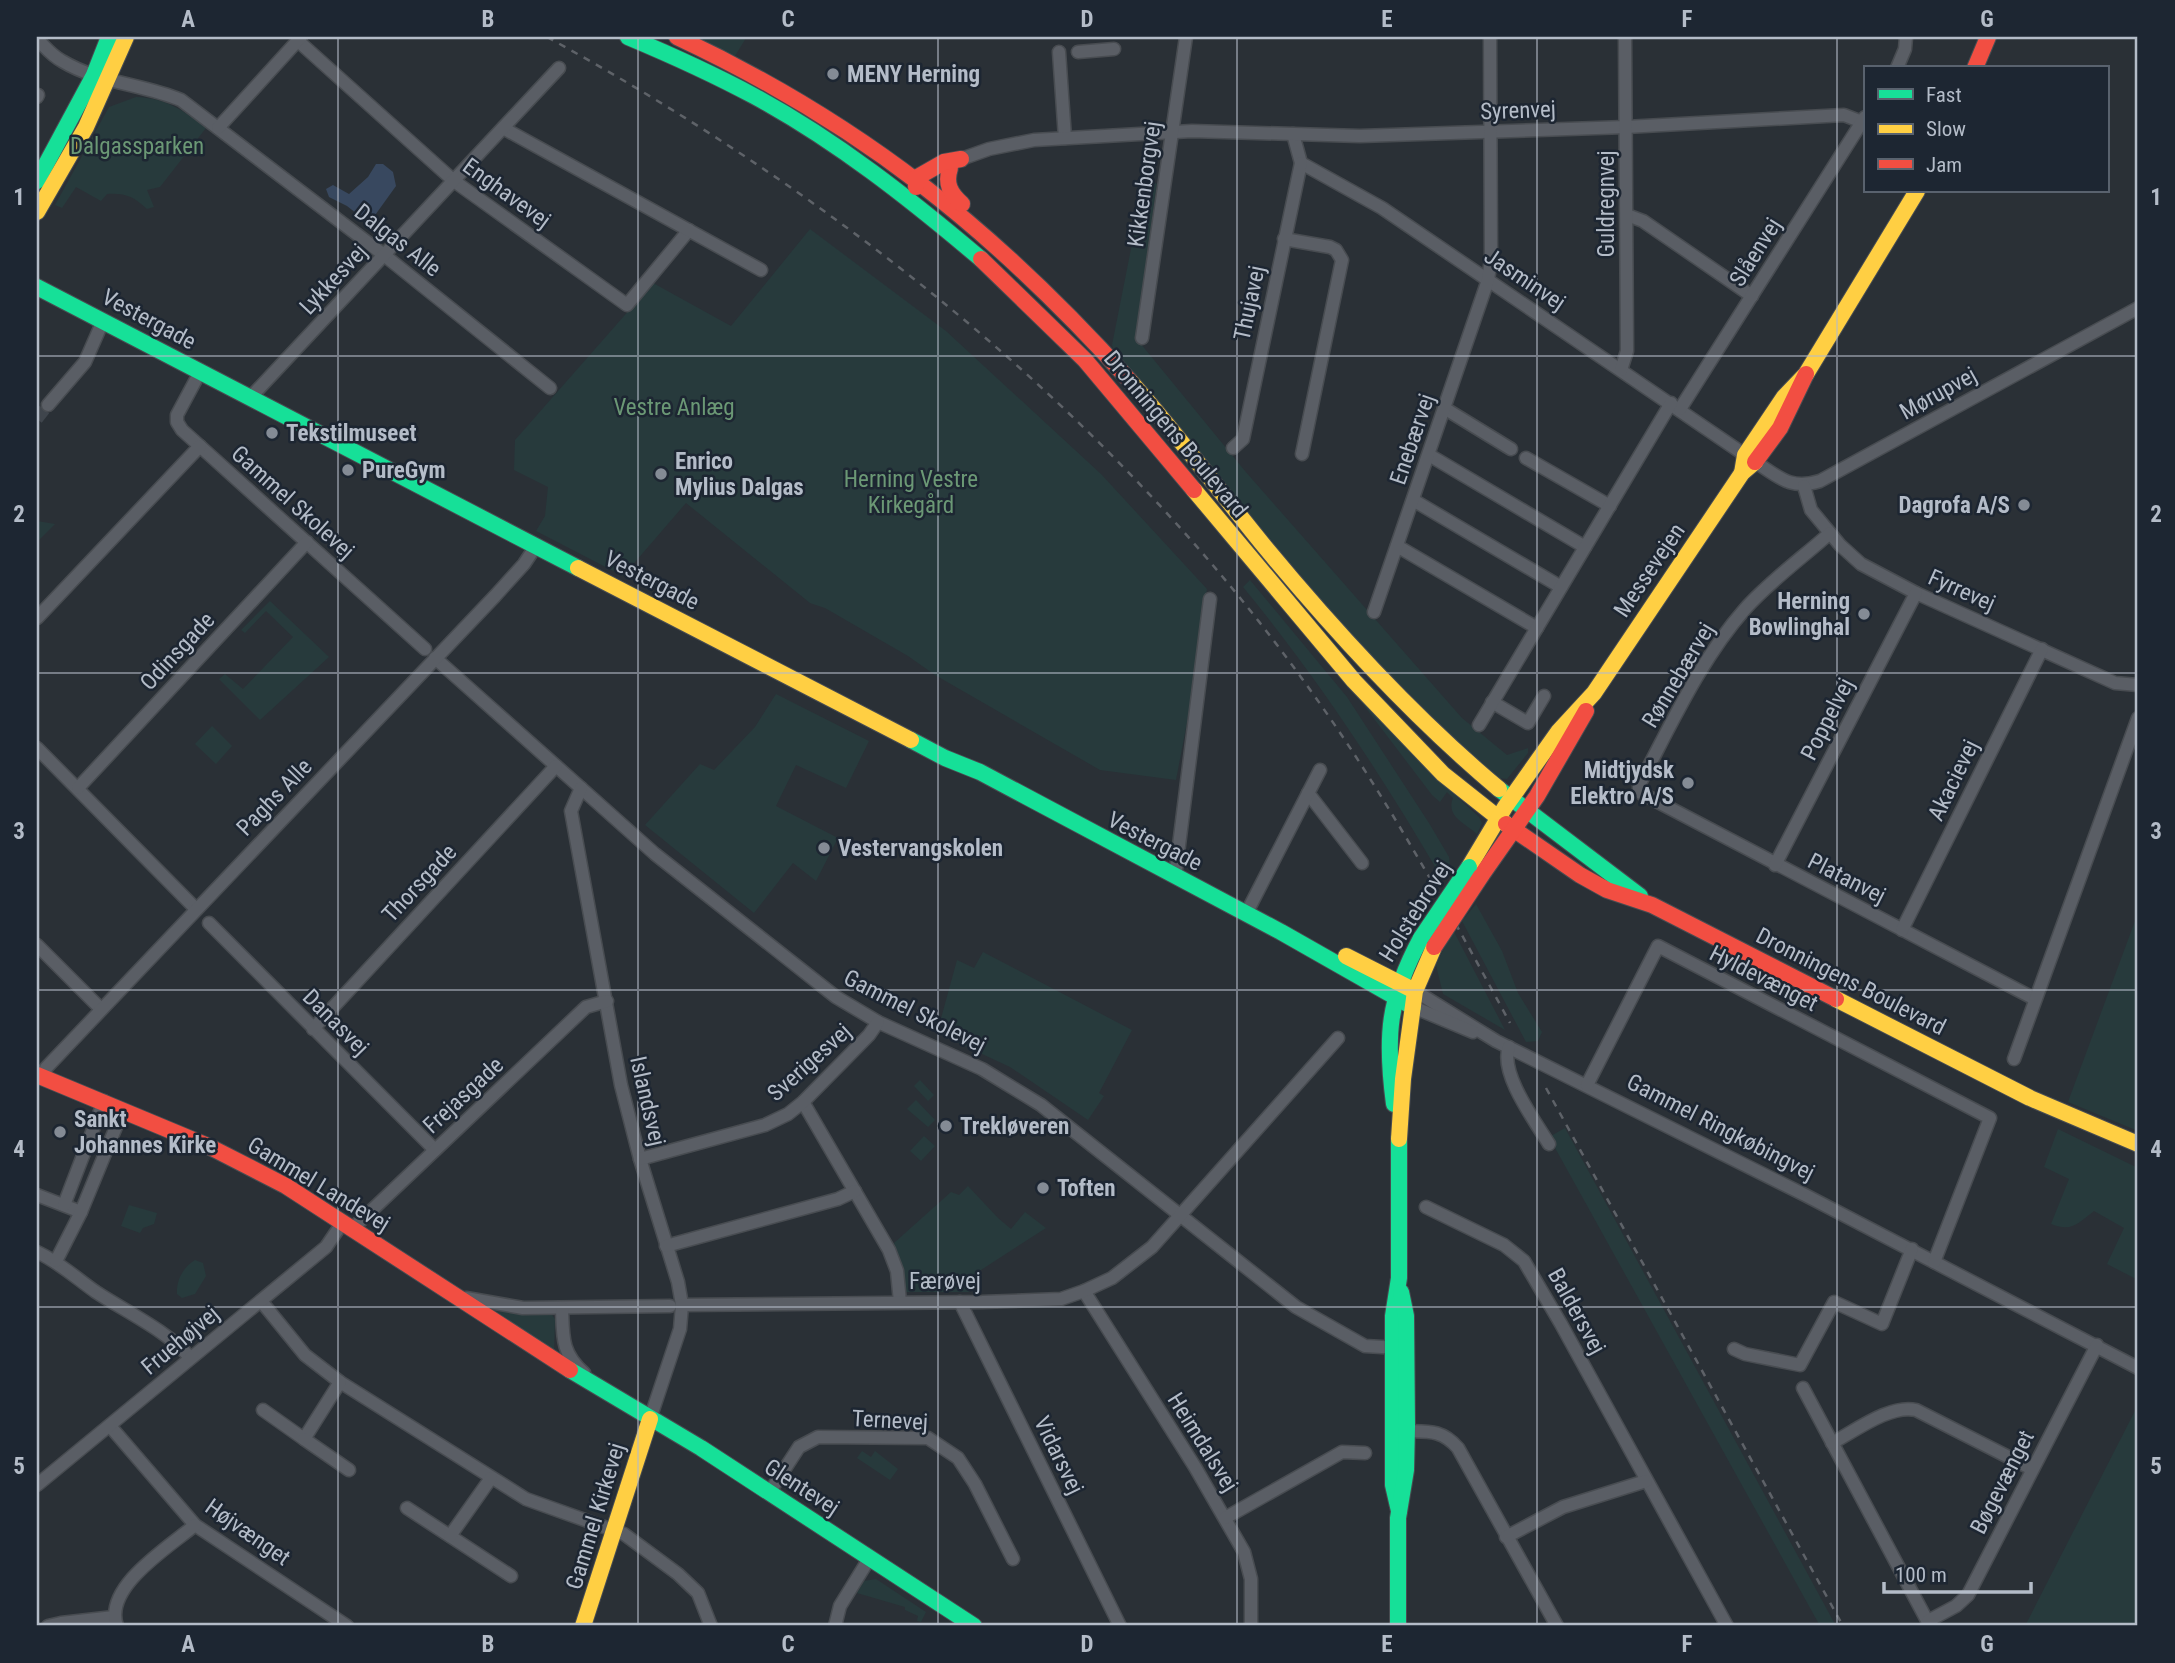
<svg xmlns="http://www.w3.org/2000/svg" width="2175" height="1663" viewBox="0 0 2175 1663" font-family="'Roboto Condensed',sans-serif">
<rect width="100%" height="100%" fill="#2a3036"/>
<g fill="#273a3c">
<polygon points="691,37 744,37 746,38 735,56"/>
<path d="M136,97C166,98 183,110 206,128L160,187L147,190L154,207L147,209C134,197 126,193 107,194L101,201L76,187L62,208L55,205L109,107Z"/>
<polygon points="1148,180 1157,184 1136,338 1245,471 1462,718 1507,755 1528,748 1528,753 1507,779 1498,778 1439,726 1352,637 1114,352 1112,345 1144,183"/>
<polygon points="810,229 946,331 1101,474 1207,589 1189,712 1176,780 1100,770 935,675 908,656 825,608 810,603 686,503 623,576 536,531 545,516 548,487 514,470 515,440 653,283 731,326"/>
<polygon points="37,521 55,524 37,542"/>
<path d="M1250,580L1347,697L1429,823L1449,857L1450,865L1437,870C1379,771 1316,676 1243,587Z"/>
<polygon points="270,601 329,657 260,720 219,679 225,674 243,689 293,637 266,611 245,633 241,630"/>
<polygon points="776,694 869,741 846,788 796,765 776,806 838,838 816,881 793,863 754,913 645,825 700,764 714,770 755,727"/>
<path d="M1359,699L1362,700L1421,764L1479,817L1482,823L1477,834C1463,822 1446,816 1453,798L1447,792L1440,802L1432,795Z"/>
<polygon points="212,726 232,746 216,764 195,744"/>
<polygon points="1476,904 1502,951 1518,993 1542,1032 1538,1041 1526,1042 1462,921"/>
<polygon points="2138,913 2138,1131 2068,1102"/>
<polygon points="1453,930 1505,1030 1443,994 1436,965"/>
<polygon points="983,952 1132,1030 1099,1093 1104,1096 1088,1120 1010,1067 937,1033 957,960 974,968"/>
<polygon points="920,1080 934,1095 928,1101 914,1086"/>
<polygon points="916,1100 935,1120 928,1127 907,1109"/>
<polygon points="1565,1128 1836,1626 1820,1626 1549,1137"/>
<path d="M2058,1129L2138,1168V1280L2107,1264L2124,1228L2094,1211C2077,1224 2072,1232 2051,1224L2069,1179L2044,1167Z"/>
<polygon points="924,1136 935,1146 921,1161 910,1151"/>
<polygon points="968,1186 998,1218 1011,1229 1025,1212 1046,1228 967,1279 969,1292 905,1292 894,1243 951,1192 959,1195"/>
<polygon points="129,1205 157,1213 154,1224 143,1228 140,1233 121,1226"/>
<path d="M195,1260L203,1263L206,1276L195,1294L182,1298L177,1294C176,1281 183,1267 195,1260Z"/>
<polygon points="495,1311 550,1312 555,1319 554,1353 490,1315"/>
<polygon points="2138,1405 2138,1626 2025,1626"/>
<polygon points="862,1451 871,1457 875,1451 898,1469 890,1480 857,1458"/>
<polygon points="876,1579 926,1612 921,1622 917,1621 918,1616 905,1610 905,1607 857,1593 864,1581"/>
</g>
<polygon fill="#38485f" points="376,164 383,164 393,172 396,186 373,218 366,221 347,206 329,197 326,189 333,185 349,194 368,177"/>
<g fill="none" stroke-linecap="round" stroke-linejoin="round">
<polyline stroke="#3f454c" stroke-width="12" stroke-dasharray="12 6" stroke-linecap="butt" points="37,419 48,405"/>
<g stroke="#484c51" stroke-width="15">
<g id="street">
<path d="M37,39C45,47 52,56 62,61C98,83 143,84 181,100L384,255L550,388"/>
<polyline points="297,40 454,181 627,305 689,230"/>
<polyline points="1059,52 1065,138"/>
<polyline points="1078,52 1114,49"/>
<polyline points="1897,68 1905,49 1906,37"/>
<polyline points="37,97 38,95"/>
<polyline points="218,128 301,37"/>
<polyline points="503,128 761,270"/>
<polyline points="1293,134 1301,163 1382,208 1745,455"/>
<polyline points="961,159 989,149 1034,140 1140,134 1192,131 1360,136 1626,127 1844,115 1862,122"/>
<polyline points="1627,215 1643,221 1752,296"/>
<polyline points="1284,239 1330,247 1336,250 1342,260 1302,454"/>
<polyline points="1142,338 1186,37"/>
<polyline points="1621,370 1627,351 1625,37"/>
<polyline points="200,372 177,415 177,422 182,430 425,649"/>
<polyline points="250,398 559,68"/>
<polyline points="48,405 85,362 103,321"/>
<polyline points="1444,408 1511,449"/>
<polyline points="1680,409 1865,117"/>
<polyline points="1233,448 1243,439 1301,163"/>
<polyline points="1429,455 1585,547"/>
<polyline points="1526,458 1610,506"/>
<path d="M1757,463C1780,478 1791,490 1820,481L2138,308"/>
<polyline points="1804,486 1811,510 1840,545 1861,564 1916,593 2115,683 2138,685"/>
<polyline points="1413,500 1561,587"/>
<path d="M1830,533C1802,558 1770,581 1745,609C1700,660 1671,725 1639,785V792L2035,999"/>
<polyline points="1397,546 1537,628"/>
<polyline points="1374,612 1488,280 1491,259 1490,37"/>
<polyline points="37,618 200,446"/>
<polyline points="435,658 655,854 836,997 878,1022 982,1069 1041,1105 1296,1307 1365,1346 1399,1348"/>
<polyline points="1492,702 1528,723 1544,696"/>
<polyline points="1479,725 1671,403"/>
<polyline points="37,748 196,909"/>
<polyline points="78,788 307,542"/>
<polyline points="581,788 571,811 621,1085 640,1159 678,1282 682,1305 680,1329 650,1419"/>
<polyline points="1308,793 1362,863"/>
<polyline points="1775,865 1916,593"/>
<polyline points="1175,877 1210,599"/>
<polyline points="1246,914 1320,770"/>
<polyline points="209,923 435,1150"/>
<polyline points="1902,930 2042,649"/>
<polyline points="37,945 101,1009"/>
<polyline points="1415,991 1496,1041 1805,1195 2138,1368"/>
<polyline points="1413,1007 1473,1032"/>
<polyline points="313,1029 556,766"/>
<path d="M1509,1047C1499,1073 1535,1121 1549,1144"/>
<polyline points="2014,1059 2138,718"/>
<polyline points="45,1078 46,1068 495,596 524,564 536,546"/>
<polyline points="1587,1085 1658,946 1990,1118 1934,1262"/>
<polyline points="803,1102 889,1250 897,1271 900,1302"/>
<polyline points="640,1159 765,1125 788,1114 803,1102 869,1035 878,1022"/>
<polyline points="37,1195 81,1212"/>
<polyline points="64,1205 104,1101"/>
<polyline points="1426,1207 1504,1245 1524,1261 1561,1324 1727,1626"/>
<polyline points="352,1229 586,1007 607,1001"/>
<polyline points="666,1246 838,1199 855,1191"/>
<path d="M37,1252C59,1262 76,1278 96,1292C123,1310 171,1333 190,1358"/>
<polyline points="56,1261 81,1212 123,1110"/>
<polyline points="1084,1291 1195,1467 1244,1552 1251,1579 1251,1626"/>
<polyline points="466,1298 523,1308 670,1306"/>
<polyline points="261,1301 305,1355 340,1382 526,1499 624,1534 678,1574 698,1593 711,1626"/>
<polyline points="960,1302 1120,1626"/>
<polyline points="682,1305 982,1302 1061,1299 1084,1291 1112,1278 1152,1247 1338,1038"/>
<path d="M562,1308C563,1336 561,1353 584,1373"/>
<polyline points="1734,1349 1745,1354 1800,1365 1834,1302 1882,1324 1912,1249"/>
<polyline points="1803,1388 1930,1626"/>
<polyline points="263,1410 304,1439 340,1382"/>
<polyline points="110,1426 195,1525 347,1626"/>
<path d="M1402,1431C1426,1432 1441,1428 1458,1448L1557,1626"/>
<polyline points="304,1439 349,1470"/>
<path d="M1832,1443C1855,1431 1890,1404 1916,1410L2032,1469"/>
<polyline points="37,1485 326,1247 343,1222"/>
<polyline points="769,1493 799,1447 818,1437 928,1438 958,1458 975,1484 1013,1559"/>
<polyline points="407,1508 511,1576"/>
<polyline points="1225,1518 1342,1452 1365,1453"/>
<polyline points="450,1536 491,1478"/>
<polyline points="1506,1537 1563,1507 1646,1481"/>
<polyline points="1928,1621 1956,1606 1968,1595 2097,1345"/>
<polyline points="48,1626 61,1623 114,1617"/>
<path d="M117,1626C103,1587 169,1547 195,1525"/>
<polyline points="835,1626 840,1606 869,1559"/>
</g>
</g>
<g stroke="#484c51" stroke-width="18">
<g id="fast">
<path d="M628,37C671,55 713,74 754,96C837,141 910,199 981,259"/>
<polyline points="37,181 94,75 109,37"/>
<polyline points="37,287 578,568"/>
<polyline points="911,740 945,758 980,772 1281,932 1413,1007"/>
<polyline points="1499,789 1640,896"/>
<path d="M1394,1104C1385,1036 1388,999 1421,938"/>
<polyline points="1399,1139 1399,1278 1393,1316 1393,1485 1399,1511"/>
<polyline points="570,1370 701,1448 974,1626"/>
<polyline points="1398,1626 1398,1518 1406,1470 1407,1426 1406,1316 1401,1292"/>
</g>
</g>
<g stroke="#484c51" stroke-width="18">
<g id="slow">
<polyline points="37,212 86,127 126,37"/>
<path d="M1130,381C1178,435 1220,492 1265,547C1337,634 1413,717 1499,789"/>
<polyline points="1742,473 1745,455 1784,397 1806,374 1917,191"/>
<polyline points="1194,490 1354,681 1443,774 1506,824"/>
<polyline points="578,568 911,740"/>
<polyline points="1469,867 1505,807 1558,732 1594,693 1742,473 1755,462"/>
<polyline points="1346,956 1409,988"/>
<polyline points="1836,999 2030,1098 2138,1144"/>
<polyline points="1399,1139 1403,1079 1415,991 1434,947"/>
<polyline points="583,1626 650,1419"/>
</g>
</g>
<g stroke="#484c51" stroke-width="18">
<g id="jam">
<path d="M677,37C862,124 994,230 1130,381"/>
<polyline points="1975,68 1988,37"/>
<path d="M950,168C945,184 950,193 962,204"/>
<polyline points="916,187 916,178 944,162 961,159"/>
<polyline points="981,259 1085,360 1194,490"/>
<polyline points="1755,462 1780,428 1806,374"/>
<polyline points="1506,824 1580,875 1607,890 1652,905 1836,999"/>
<polyline points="1481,876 1537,796 1586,711"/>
<polyline points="37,1075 210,1147 286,1186 570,1370"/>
</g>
</g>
<use href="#street" stroke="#5a5e65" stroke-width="12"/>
<use href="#fast" stroke="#16e098" stroke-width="16"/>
<use href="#slow" stroke="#ffcf43" stroke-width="16"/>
<use href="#jam" stroke="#f24e42" stroke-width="16"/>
<g stroke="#5e6268" stroke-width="2.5" stroke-dasharray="7 7" stroke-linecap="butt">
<path d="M547,37C837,196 1108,410 1303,680C1382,788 1446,905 1510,1023"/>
<polyline points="1546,1088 1843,1626"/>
</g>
<g stroke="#484c51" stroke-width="18" stroke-linecap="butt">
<polyline id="fast-bridge" points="1421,938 1469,867"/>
</g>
<g stroke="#484c51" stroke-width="18" stroke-linecap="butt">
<polyline id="jam-bridge" points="1434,947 1481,876"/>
</g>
<use href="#fast-bridge" stroke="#16e098" stroke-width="16"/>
<use href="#jam-bridge" stroke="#f24e42" stroke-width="16"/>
</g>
<path fill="none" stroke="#b4bcc8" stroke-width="2" stroke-opacity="0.55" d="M338,37V1626M638,37V1626M938,37V1626M1237,37V1626M1537,37V1626M1837,37V1626M37,356H2138M37,673H2138M37,990H2138M37,1307H2138"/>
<g fill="#848b95" stroke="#1d2632" stroke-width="2.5">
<circle cx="833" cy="74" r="7"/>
<circle cx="272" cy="433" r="7"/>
<circle cx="348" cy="470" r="7"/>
<circle cx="661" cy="474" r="7"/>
<circle cx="2024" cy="505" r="7"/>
<circle cx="1864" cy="614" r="7"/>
<circle cx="1688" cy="783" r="7"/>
<circle cx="824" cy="848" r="7"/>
<circle cx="946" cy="1126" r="7"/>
<circle cx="60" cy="1132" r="7"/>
<circle cx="1043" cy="1188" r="7"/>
</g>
<g text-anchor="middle" stroke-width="5" stroke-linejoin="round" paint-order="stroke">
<g font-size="23" font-weight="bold" fill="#b4bcc8" stroke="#1d2632" text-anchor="start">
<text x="847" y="82">MENY Herning</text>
<text x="286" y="441">Tekstilmuseet</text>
<text x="675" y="469">Enrico<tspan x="675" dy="26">Mylius Dalgas</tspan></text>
<text x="362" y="478">PureGym</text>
<text x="2010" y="513" text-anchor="end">Dagrofa A/S</text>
<text x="1850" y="609" text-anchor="end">Herning<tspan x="1850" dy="26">Bowlinghal</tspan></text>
<text x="1674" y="778" text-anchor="end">Midtjydsk<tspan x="1674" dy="26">Elektro A/S</tspan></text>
<text x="838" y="856">Vestervangskolen</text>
<text x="74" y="1127">Sankt<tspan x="74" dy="26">Johannes Kirke</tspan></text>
<text x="960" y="1134">Trekløveren</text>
<text x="1057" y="1196">Toften</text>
</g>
<g font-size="23" fill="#b4bcc8" stroke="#1d2632">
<text transform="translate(1518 110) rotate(-2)" y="8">Syrenvej</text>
<text transform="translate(1144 184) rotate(-82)" y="8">Kikkenborgvej</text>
<text transform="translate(507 193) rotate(36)" y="8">Enghavevej</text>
<text transform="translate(1606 204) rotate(-90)" y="8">Guldregnvej</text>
<text transform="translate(398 240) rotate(38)" y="8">Dalgas Alle</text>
<text transform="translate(1755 252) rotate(-58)" y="8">Slåenvej</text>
<text transform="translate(333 279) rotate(-47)" y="8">Lykkesvej</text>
<text transform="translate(1525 279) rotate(34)" y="8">Jasminvej</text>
<text transform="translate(1249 303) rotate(-78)" y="8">Thujavej</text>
<text transform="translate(149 319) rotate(28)" y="8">Vestergade</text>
<text transform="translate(1938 393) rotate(-29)" y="8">Mørupvej</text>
<text transform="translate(1176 434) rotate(50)" y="8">Dronningens Boulevard</text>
<text transform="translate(1412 439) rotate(-71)" y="8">Enebærvej</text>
<text transform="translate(293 502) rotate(42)" y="8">Gammel Skolevej</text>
<text transform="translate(1649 570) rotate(-56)" y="8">Messevejen</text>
<text transform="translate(652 580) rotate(27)" y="8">Vestergade</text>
<text transform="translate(1962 590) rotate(24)" y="8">Fyrrevej</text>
<text transform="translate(177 651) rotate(-47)" y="8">Odinsgade</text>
<text transform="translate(1678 675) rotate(-59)" y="8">Rønnebærvej</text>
<text transform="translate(1827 719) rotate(-63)" y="8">Poppelvej</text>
<text transform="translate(1953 780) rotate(-64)" y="8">Akacievej</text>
<text transform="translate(274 797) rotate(-46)" y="8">Paghs Alle</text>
<text transform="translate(1155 841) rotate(27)" y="8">Vestergade</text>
<text transform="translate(1847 878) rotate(27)" y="8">Platanvej</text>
<text transform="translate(419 883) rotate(-47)" y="8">Thorsgade</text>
<text transform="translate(1415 911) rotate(-58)" y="8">Holstebrovej</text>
<text transform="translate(1764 978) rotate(27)" y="8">Hyldevænget</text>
<text transform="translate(1851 981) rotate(27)" y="8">Dronningens Boulevard</text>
<text transform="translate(915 1011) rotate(27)" y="8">Gammel Skolevej</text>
<text transform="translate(336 1022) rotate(45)" y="8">Danasvej</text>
<text transform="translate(809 1062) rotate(-42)" y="8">Sverigesvej</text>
<text transform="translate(463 1095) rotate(-43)" y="8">Frejasgade</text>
<text transform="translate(648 1101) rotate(77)" y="8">Islandsvej</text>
<text transform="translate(1721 1127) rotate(27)" y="8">Gammel Ringkøbingvej</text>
<text transform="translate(319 1184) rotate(31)" y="8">Gammel Landevej</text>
<text x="945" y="1289">Færøvej</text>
<text transform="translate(1577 1311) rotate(61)" y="8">Baldersvej</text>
<text transform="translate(180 1340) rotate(-40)" y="8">Fruehøjvej</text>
<text transform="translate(890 1420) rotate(3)" y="8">Ternevej</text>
<text transform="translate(1203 1442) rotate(58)" y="8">Heimdalsvej</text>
<text transform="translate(1059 1455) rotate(64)" y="8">Vidarsvej</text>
<text transform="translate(2002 1482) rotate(-63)" y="8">Bøgevænget</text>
<text transform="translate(802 1487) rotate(33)" y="8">Glentevej</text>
<text transform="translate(595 1516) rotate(-73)" y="8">Gammel Kirkevej</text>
<text transform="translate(248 1532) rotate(35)" y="8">Højvænget</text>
</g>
<g font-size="23" fill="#6b9875" stroke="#1d2632">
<text x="137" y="154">Dalgassparken</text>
<text x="674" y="415">Vestre Anlæg</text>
<text x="911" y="487">Herning Vestre<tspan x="911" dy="26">Kirkegård</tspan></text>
</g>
</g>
<rect width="2175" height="1663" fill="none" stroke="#1d2632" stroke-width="77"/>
<rect x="1864" y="66" width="245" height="126" fill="#1d2632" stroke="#59626e" stroke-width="2"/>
<rect x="1878" y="89" width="35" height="10" fill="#16e098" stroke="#59626e" stroke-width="2"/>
<text x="1926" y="102" font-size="21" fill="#b4bcc8">Fast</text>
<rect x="1878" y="124" width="35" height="10" fill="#ffcf43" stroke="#59626e" stroke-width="2"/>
<text x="1926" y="136" font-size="21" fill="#b4bcc8">Slow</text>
<rect x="1878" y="159" width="35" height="10" fill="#f24e42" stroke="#59626e" stroke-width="2"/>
<text x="1926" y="172" font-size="21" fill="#b4bcc8">Jam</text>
<path d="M1884 1582v10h147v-10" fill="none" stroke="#b4bcc8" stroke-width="3.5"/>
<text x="1895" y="1582" font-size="21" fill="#b4bcc8" stroke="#1d2632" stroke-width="5" paint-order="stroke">100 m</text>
<rect x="38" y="38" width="2098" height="1586" fill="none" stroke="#b4bcc8" stroke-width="2.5"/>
<g font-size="23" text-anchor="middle" font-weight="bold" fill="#b4bcc8">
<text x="188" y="27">A</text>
<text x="488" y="27">B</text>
<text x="788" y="27">C</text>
<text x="1087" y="27">D</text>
<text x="1387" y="27">E</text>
<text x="1687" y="27">F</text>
<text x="1987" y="27">G</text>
<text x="19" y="205">1</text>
<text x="2156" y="205">1</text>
<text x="19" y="522">2</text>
<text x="2156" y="522">2</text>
<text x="19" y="839">3</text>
<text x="2156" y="839">3</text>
<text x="19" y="1157">4</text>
<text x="2156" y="1157">4</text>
<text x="19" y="1474">5</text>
<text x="2156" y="1474">5</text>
<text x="188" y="1652">A</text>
<text x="488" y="1652">B</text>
<text x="788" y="1652">C</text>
<text x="1087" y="1652">D</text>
<text x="1387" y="1652">E</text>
<text x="1687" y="1652">F</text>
<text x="1987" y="1652">G</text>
</g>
</svg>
